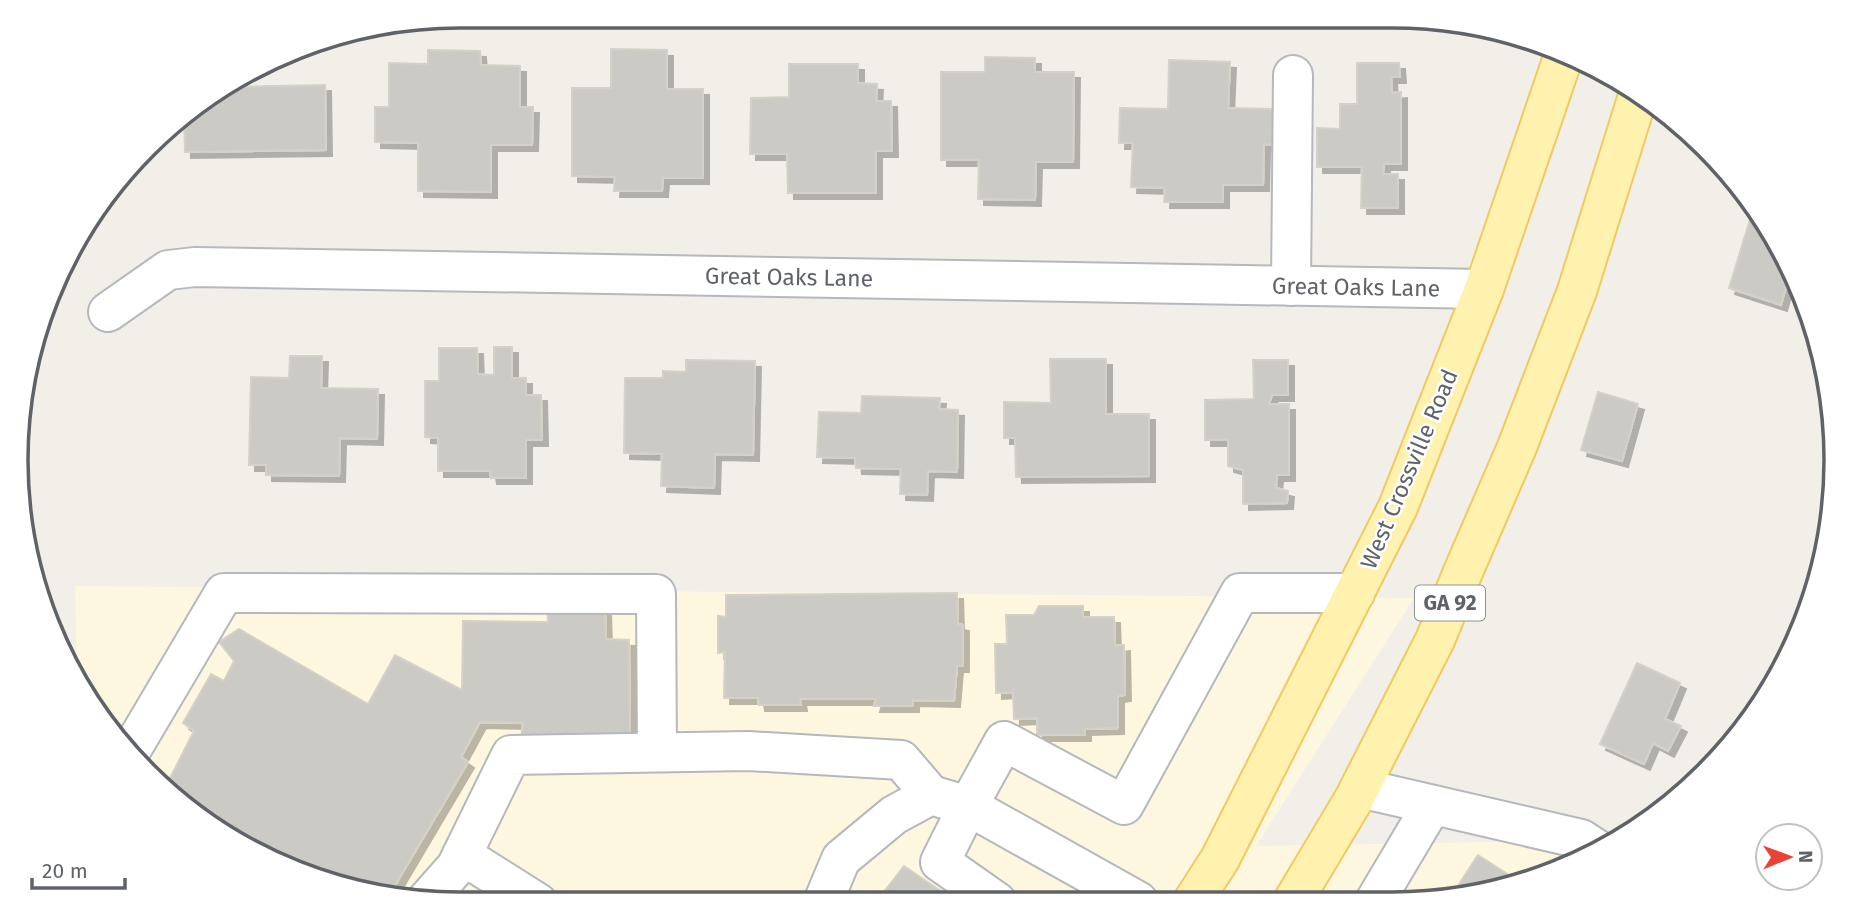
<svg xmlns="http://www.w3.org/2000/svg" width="1852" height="920" viewBox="0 0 1852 920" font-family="'Fira Sans',sans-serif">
<defs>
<filter id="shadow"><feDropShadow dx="6" dy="6" stdDeviation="0" flood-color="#0004"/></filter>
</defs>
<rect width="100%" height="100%" fill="#f1efe8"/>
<polygon fill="#fef7e0" points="75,586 1414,598 1256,846 1615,840 1562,871 1450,900 431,903 264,859 146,774 77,678"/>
<g fill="#cccac5" stroke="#d6d1c6" stroke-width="2" filter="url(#shadow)">
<polygon points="611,49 667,50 667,89 703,89 703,178 663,178 662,191 614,191 615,177 572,176 572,88 611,88"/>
<polygon points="428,50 480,51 481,65 520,66 520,107 533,107 532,145 491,145 491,192 418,191 418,143 375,142 375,107 389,107 389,63 428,64"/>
<polygon points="985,57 1035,58 1035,72 1074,72 1073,162 1036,162 1035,200 978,199 979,160 941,160 941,72 985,72"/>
<polygon points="1169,60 1230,62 1228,108 1276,109 1275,145 1264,144 1263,185 1223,185 1223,202 1164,202 1165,188 1131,187 1133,143 1119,143 1120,108 1168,109"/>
<polygon points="1357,63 1399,63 1400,77 1391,77 1392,93 1401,92 1401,164 1384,164 1383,174 1398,174 1398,208 1361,208 1362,167 1317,167 1317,128 1340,129 1340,104 1357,104"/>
<polygon points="789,64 858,64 858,83 877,84 876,101 891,101 892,151 876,151 876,193 788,193 787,154 750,154 751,98 789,97"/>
<polygon points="325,85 326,150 185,152 184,114 189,108 229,87"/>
<polygon points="1752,213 1789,276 1781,305 1729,288"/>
<polygon points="494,347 512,347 512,378 526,378 526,395 541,395 542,440 526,440 526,478 491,478 490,471 438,471 438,438 425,437 425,381 439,381 439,348 477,348 478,374 494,375"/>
<polygon points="290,356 322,356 321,388 378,389 377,439 340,438 339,476 266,475 266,465 249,465 251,377 289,378"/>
<polygon points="1050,359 1106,359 1106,414 1149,414 1149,476 1016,477 1015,438 1004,438 1004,402 1051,403"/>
<polygon points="686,360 755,361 753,455 715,454 714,488 661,486 662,454 624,453 625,378 663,378 663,371 686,372"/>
<polygon points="1253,360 1288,360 1288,395 1272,395 1269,404 1289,404 1289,475 1277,475 1276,488 1288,491 1287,503 1243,504 1243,470 1228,466 1228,440 1205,440 1205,400 1254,399"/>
<polygon points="1598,392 1638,404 1622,461 1581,450"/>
<polygon points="862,396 940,398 939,409 958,410 957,472 928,471 927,495 900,494 901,469 856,468 855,458 817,457 819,412 861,413"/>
<polygon points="957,593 958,624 963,625 963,666 957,666 954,701 913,700 913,706 874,706 876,699 800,699 801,705 759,705 758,698 724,698 725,652 718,653 718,616 726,617 726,595"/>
<polygon points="1039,606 1083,606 1083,617 1114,617 1115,646 1124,645 1125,695 1118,696 1118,728 1085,729 1085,735 1037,735 1037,718 1014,719 1013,692 996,693 995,644 1007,644 1006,615 1034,615"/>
<polygon points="547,608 605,609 606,639 629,640 630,738 521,739 523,723 480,722 461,757 468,762 391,892 264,859 165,788 194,731 183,723 211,674 224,681 234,661 219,642 239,629 368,704 395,655 462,690 463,621 548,622"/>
<polygon points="1637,663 1680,683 1665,719 1681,726 1668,751 1653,743 1644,764 1600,744"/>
<polygon points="1478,855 1520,882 1457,899 1452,895"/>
<polygon points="904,866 957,902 876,902"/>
</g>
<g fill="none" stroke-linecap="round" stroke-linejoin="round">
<g stroke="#b5b8bc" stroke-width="42">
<g id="minor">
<polyline points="1291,286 1293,75"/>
<polyline points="108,312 168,270 195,267 1484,289"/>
<polyline points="130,752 224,593 656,594 657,752"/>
<polyline points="1360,788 1581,839 1598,850"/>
<polyline points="462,855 538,903"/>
<polyline points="1375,901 1432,805"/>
<polyline points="425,902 456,867 511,755 748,751 901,760 931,795"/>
<polyline points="823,902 841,859 894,815 931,795 968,806 1138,901"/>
<polyline points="997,902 940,862 968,806 1004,741 1124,805 1240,593 1355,593"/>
</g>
</g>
<g stroke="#f2c960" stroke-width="42">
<g id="major">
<polyline points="1193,901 1220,859 1398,507 1484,289 1564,55"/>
<polyline points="1293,901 1354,799 1435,640 1463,572 1517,447 1577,291 1637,99"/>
</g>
</g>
<use href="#minor" stroke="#fff" stroke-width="38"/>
<use href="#major" stroke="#fff2af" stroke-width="38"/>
</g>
<g text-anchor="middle" stroke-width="5" stroke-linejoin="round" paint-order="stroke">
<rect fill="#fff" stroke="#8f9295" stroke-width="2" x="1415" y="585.5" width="70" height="35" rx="5"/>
<g font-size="21" font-weight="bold" fill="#5f6368">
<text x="1450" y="610">GA 92</text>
</g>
<g font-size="23" fill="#5f6368" stroke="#fff">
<text transform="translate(789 277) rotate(1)" y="8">Great Oaks Lane</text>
<text transform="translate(1356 287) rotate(1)" y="8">Great Oaks Lane</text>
<text transform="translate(1409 469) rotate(-67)" y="8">West Crossville Road</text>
</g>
</g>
<path d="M0 0H1852V920H0ZM460 28H1392A432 432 0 0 1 1824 460V460A432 432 0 0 1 1392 892H460A432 432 0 0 1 28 460V460A432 432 0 0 1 460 28Z" fill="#fff" fill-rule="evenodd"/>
<path fill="none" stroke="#5f6368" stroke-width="3.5" d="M460 28H1392A432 432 0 0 1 1824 460V460A432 432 0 0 1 1392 892H460A432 432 0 0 1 28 460V460A432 432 0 0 1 460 28Z"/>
<g transform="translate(1789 857) rotate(89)"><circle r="33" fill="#ffffff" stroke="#bfc1c3" stroke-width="2"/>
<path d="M0-5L12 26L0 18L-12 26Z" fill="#ea4335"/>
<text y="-10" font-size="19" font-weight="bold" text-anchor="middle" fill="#5f6368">N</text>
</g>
<path d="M32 878v10h93v-10" fill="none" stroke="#5f6368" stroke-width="3.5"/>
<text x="42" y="878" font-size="21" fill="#5f6368" stroke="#ffffff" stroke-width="5" paint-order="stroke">20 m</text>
</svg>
